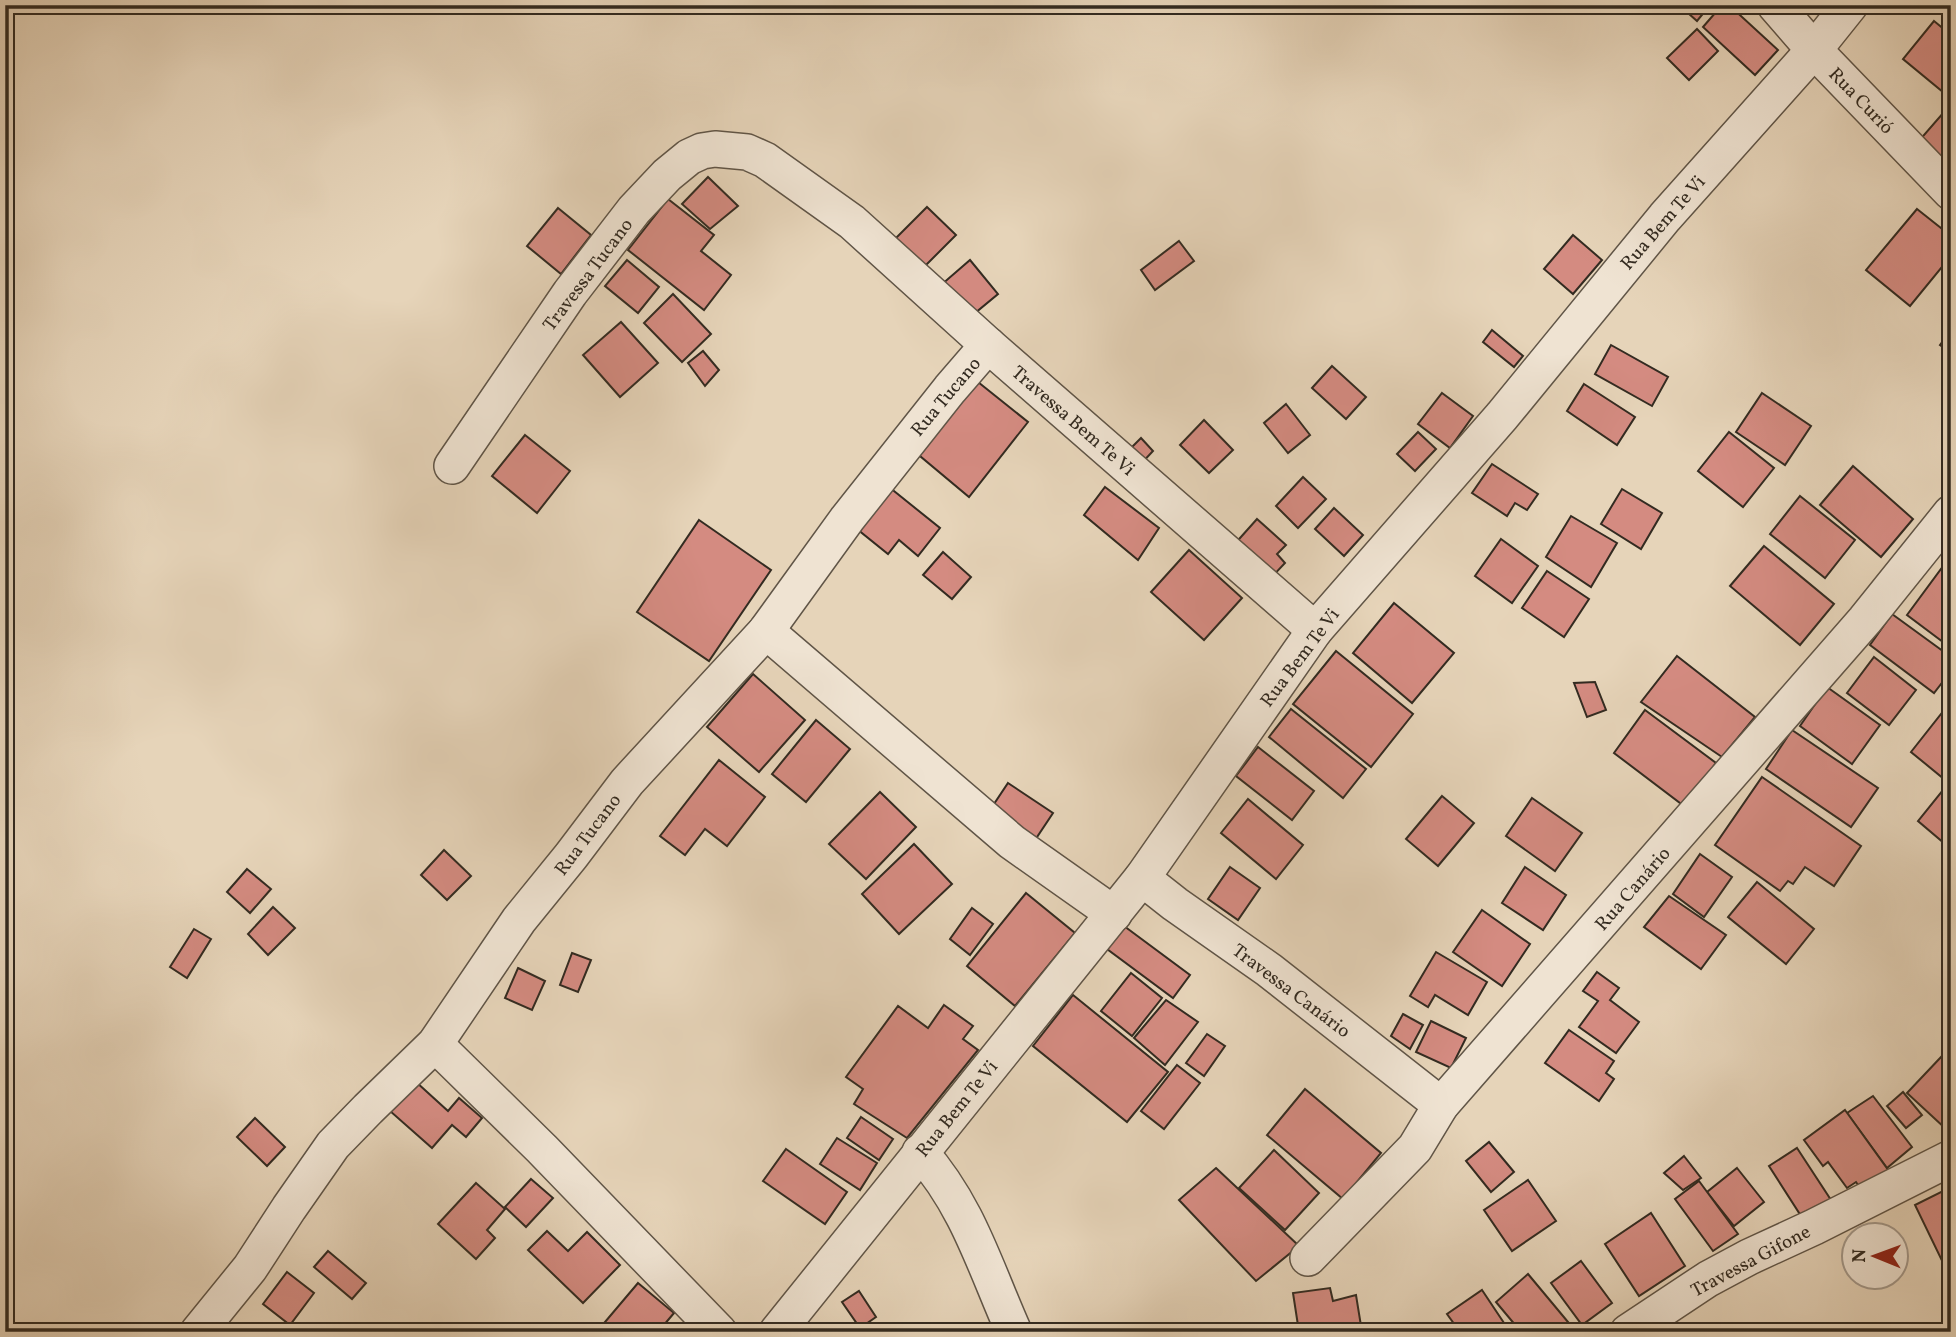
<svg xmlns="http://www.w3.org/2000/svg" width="1956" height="1337" viewBox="0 0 1956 1337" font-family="Vollkorn,serif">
<rect width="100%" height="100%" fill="#e6d4b9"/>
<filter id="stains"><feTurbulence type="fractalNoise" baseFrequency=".00286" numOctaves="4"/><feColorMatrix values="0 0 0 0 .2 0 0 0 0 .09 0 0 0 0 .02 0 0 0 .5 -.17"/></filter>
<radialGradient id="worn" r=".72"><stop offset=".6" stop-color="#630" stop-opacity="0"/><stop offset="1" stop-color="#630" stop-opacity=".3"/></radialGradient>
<g fill="#d48b81" stroke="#332b21" stroke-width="2">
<polygon points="1679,5 1710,5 1697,21"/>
<polygon points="1722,5 1729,5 1778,50 1755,75 1703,27"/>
<polygon points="1934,21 1951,35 1951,82 1943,92 1903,59"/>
<polygon points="1697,29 1718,51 1689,80 1667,58"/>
<polygon points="1951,104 1951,169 1917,143"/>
<polygon points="708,177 738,206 710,229 682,204"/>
<polygon points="668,199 714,235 701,251 731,275 704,310 628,250"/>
<polygon points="927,207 956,235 918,273 889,245"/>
<polygon points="558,208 591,235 561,274 527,246"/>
<polygon points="1917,209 1951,236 1951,256 1910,306 1866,270"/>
<polygon points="1573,235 1602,260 1573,294 1544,269"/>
<polygon points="1179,241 1194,261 1155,290 1141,270"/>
<polygon points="627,260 659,287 638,313 605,286"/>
<polygon points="970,260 998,294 969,318 941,285"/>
<polygon points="673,294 711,334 682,362 644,323"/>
<polygon points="621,322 658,363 620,397 583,355"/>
<polygon points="1492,330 1523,356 1514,367 1483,342"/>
<polygon points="1951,330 1951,353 1940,345"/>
<polygon points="1611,345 1668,377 1652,406 1595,374"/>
<polygon points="703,351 719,370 705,386 688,363"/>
<polygon points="1332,366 1366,397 1346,419 1312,388"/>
<polygon points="973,378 1028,422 969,497 914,451"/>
<polygon points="1584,384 1635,417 1617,445 1567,411"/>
<polygon points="1442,393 1473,416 1450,448 1418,424"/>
<polygon points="1762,393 1811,426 1785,465 1736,432"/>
<polygon points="1286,404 1310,435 1288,453 1264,423"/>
<polygon points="1204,420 1233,450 1209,473 1180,445"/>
<polygon points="1418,432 1436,449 1415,471 1397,454"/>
<polygon points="1729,432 1774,468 1743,507 1698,471"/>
<polygon points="525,435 570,471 537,513 492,476"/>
<polygon points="1141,438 1153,451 1138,467 1125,454"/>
<polygon points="1492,464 1538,494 1527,510 1515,503 1507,516 1472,493"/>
<polygon points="1853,466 1913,519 1881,557 1820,505"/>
<polygon points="1303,477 1326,499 1298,528 1276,506"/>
<polygon points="889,487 940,528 918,556 899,540 888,554 857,529"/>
<polygon points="1105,487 1159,528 1138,560 1084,515"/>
<polygon points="1622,489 1662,513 1641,549 1601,524"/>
<polygon points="1800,496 1855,540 1825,578 1770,534"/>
<polygon points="1334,508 1363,535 1344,556 1315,529"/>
<polygon points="1571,516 1617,543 1591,587 1546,557"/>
<polygon points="1257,519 1286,545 1277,554 1285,563 1268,581 1232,547"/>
<polygon points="699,520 771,570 709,661 637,612"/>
<polygon points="1501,539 1538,566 1512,603 1475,576"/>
<polygon points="1764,546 1834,604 1800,645 1730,586"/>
<polygon points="1189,550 1242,598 1204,640 1151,592"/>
<polygon points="943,552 971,577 952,599 923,575"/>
<polygon points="1941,569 1951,577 1951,648 1907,615"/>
<polygon points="1547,571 1589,599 1564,637 1522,608"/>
<polygon points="1394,603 1454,653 1412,703 1353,653"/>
<polygon points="1892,614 1951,657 1951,671 1934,693 1870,645"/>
<polygon points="1336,651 1413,714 1371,767 1293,704"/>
<polygon points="1677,656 1755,717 1722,757 1641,702"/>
<polygon points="1874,657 1916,690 1889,725 1847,693"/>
<polygon points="753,674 805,720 759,772 707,727"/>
<polygon points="1595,682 1606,710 1587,717 1574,683"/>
<polygon points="1827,687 1880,725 1852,764 1800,726"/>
<polygon points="1291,709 1366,769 1343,798 1269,737"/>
<polygon points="1945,709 1951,714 1951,771 1944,779 1911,752"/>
<polygon points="1645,710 1716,763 1684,806 1614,753"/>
<polygon points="816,720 850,749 806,802 772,774"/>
<polygon points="1792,730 1878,788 1851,827 1766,769"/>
<polygon points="1258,747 1314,791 1292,820 1236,776"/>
<polygon points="719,760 765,797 727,846 705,829 685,855 660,836"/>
<polygon points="1762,777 1861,846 1834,886 1805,867 1793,884 1788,881 1780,891 1715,845"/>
<polygon points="1951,780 1951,849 1918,821"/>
<polygon points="1008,783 1053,813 1035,840 990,810"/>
<polygon points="880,792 916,827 866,879 829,844"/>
<polygon points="1442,796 1474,823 1438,866 1406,839"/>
<polygon points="1532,798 1582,833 1555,871 1506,836"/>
<polygon points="1248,799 1303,845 1276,879 1221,833"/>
<polygon points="914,844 952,884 899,934 862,894"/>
<polygon points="444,850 471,876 447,900 421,875"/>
<polygon points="1700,854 1732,877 1704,917 1673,894"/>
<polygon points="1230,867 1260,888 1238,920 1208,899"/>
<polygon points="1525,867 1566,895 1543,930 1502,903"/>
<polygon points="247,869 271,889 250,913 227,892"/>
<polygon points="1757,882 1814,929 1786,964 1728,917"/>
<polygon points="1026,893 1075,933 1015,1006 967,966"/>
<polygon points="1669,896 1726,935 1701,969 1644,927"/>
<polygon points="273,907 295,928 268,955 248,934"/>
<polygon points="972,908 993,924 970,955 950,939"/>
<polygon points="1482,910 1530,944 1502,986 1453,952"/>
<polygon points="1124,926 1190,975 1173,998 1107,949"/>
<polygon points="194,929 211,939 187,978 170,967"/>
<polygon points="1436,952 1487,982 1468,1015 1435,995 1428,1007 1410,996"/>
<polygon points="572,953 591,960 578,992 560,985"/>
<polygon points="518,968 545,981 532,1010 505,998"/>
<polygon points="1597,972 1619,988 1610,1000 1639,1022 1616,1053 1579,1027 1598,1001 1583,991"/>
<polygon points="1131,973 1162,998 1132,1036 1101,1011"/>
<polygon points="1073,995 1168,1072 1127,1122 1033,1046"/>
<polygon points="1166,1000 1198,1022 1165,1065 1134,1038"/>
<polygon points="944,1005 973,1026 963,1039 978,1050 907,1138 854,1104 863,1089 846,1077 898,1006 928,1028"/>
<polygon points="1403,1014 1423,1025 1410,1049 1391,1036"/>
<polygon points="1431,1021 1466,1038 1451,1068 1416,1052"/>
<polygon points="1569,1030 1614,1061 1606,1073 1614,1079 1599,1101 1545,1063"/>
<polygon points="1207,1034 1225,1046 1204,1076 1186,1063"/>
<polygon points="1942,1056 1951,1064 1951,1123 1946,1129 1907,1093"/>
<polygon points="1177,1065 1200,1083 1164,1129 1141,1111"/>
<polygon points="415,1081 448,1111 459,1098 482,1118 466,1137 452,1125 432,1148 390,1111"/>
<polygon points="1305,1089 1381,1153 1343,1199 1267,1135"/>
<polygon points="1903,1092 1922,1115 1906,1128 1887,1106"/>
<polygon points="1873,1096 1912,1147 1887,1168 1847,1113"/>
<polygon points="1845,1110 1891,1174 1864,1193 1856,1182 1847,1188 1828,1162 1823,1166 1804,1140"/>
<polygon points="861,1117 893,1139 879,1160 847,1138"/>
<polygon points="255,1118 285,1147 267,1166 237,1137"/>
<polygon points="837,1138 877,1163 860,1190 820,1164"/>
<polygon points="1489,1142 1514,1172 1491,1192 1466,1161"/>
<polygon points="1797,1148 1831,1200 1803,1219 1769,1166"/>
<polygon points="786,1149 847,1192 825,1224 763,1181"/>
<polygon points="1274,1150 1319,1193 1285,1230 1239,1188"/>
<polygon points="1684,1156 1701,1178 1683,1190 1664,1173"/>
<polygon points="1216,1168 1299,1246 1256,1281 1179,1200"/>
<polygon points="1737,1168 1764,1202 1734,1226 1707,1192"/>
<polygon points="531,1179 553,1198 526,1227 505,1207"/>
<polygon points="1528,1180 1556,1221 1512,1251 1484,1210"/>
<polygon points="1699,1181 1738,1234 1713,1251 1675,1199"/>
<polygon points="476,1183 505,1209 487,1230 495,1238 476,1259 438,1224"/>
<polygon points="1951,1187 1951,1272 1948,1273 1915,1205"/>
<polygon points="1651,1213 1685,1266 1639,1296 1605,1244"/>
<polygon points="547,1231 568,1251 587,1232 620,1265 583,1303 528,1250"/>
<polygon points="328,1251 366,1283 352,1299 314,1267"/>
<polygon points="1581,1261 1612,1303 1582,1325 1551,1283"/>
<polygon points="287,1272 314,1293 290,1325 263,1304"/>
<polygon points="1528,1274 1573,1328 1569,1332 1521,1332 1496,1302"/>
<polygon points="638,1283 674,1313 658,1332 615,1332 605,1322"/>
<polygon points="1330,1288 1333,1301 1356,1295 1362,1332 1299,1332 1293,1293"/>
<polygon points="1482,1290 1510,1332 1460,1332 1447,1314"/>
<polygon points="859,1291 876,1317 860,1328 842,1302"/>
</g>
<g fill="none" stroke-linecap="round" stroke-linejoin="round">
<g stroke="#605547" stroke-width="38">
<g id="minor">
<polyline points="1775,5 1814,50 1951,192"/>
<polyline points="452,466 570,293 634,210 667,175 689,157 702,151 715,149 747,152 765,160 852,222 988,345 1315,630"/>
<polyline points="766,631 1012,842 1114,914"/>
<polyline points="1142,878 1175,904 1269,970 1441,1105"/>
<polyline points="435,1044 542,1149 719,1332"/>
<path d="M920,1152C968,1206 985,1267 1014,1332"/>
<polyline points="1308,1258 1415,1148 1441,1105 1865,620 1951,513"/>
<polyline points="198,1332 250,1268 289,1208 333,1145 368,1109 435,1044 519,920 571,856 627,782 766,631 847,519 950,389 988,345"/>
<polyline points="777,1332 1142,878 1315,630 1502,416 1665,217 1814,50 1850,5"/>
<polyline points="1628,1332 1708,1279 1749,1257 1814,1227 1951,1158"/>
</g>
</g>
<use href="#minor" stroke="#efe3d2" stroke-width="35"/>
</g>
<g text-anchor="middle" stroke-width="6" stroke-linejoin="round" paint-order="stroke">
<g font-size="19" fill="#332b21" stroke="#efe3d2">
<text transform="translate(1862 100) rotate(46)" y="7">Rua Curió</text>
<text transform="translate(1662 222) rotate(-49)" y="7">Rua Bem Te Vi</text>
<text transform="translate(587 274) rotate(-53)" y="7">Travessa Tucano</text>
<text transform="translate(945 396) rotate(-50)" y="7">Rua Tucano</text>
<text transform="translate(1074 420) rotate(41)" y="7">Travessa Bem Te Vi</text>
<text transform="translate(1299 657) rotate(-53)" y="7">Rua Bem Te Vi</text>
<text transform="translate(587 834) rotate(-53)" y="7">Rua Tucano</text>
<text transform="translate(1632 888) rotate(-49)" y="7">Rua Canário</text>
<text transform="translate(1292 990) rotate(37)" y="7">Travessa Canário</text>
<text transform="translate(956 1108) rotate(-51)" y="7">Rua Bem Te Vi</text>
<text transform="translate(1750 1260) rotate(-28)" y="7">Travessa Gifone</text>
</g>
</g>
<rect width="1956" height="1337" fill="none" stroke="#e6d4b9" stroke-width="28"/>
<rect x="7" y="7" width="1942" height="1323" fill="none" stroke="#332b21" stroke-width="3.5"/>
<rect x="14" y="14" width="1928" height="1309" fill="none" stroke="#332b21" stroke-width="2"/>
<g transform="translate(1875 1256) rotate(271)"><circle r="33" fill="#efe3d2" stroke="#a4998b" stroke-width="2"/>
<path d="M0-5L12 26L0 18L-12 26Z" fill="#8f2418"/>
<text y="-10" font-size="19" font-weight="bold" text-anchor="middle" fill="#332b21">N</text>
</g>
<rect width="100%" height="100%" filter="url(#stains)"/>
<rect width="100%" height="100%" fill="url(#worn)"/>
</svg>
